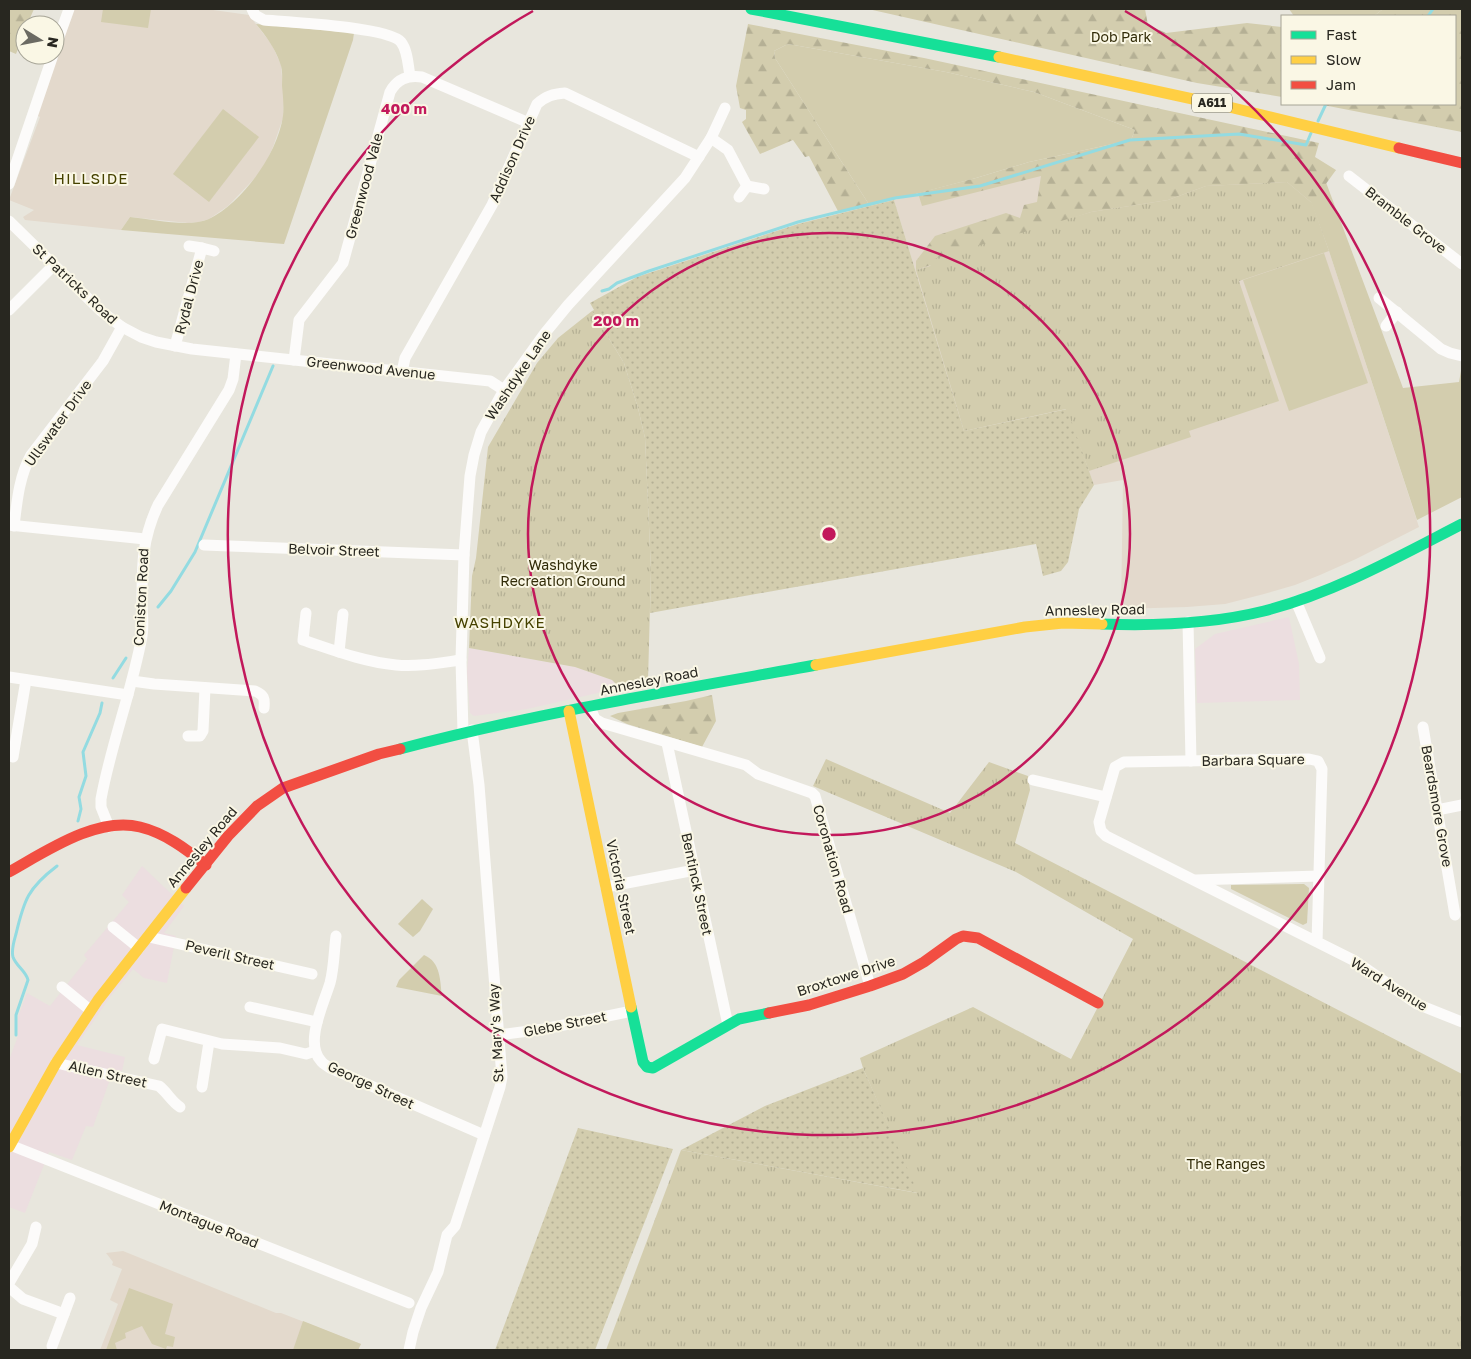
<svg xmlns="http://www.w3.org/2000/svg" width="1471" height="1359" viewBox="0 0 1471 1359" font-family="'Golos Text',sans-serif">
<defs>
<pattern id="forest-firs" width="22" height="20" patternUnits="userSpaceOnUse" patternTransform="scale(1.25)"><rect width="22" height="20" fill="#d3cdae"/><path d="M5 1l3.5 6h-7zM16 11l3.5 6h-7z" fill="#b5b095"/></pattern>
<pattern id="park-tufts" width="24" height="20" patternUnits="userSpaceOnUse" patternTransform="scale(1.25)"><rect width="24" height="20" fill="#d3cdae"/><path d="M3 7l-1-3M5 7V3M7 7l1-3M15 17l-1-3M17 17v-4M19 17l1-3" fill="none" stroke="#b5b095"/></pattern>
<pattern id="garden-dots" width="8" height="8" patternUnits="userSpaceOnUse" patternTransform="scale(1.25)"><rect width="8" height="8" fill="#d3cdae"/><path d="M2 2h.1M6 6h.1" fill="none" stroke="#b5b095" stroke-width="1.8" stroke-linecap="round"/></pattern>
</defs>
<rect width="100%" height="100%" fill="#e8e6dd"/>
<g fill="#ecdee0">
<polygon points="1289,617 1299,664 1300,700 1197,703 1195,649 1215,634"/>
<polygon points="469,648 575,667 612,680 620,688 527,709 474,716 470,713 467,672"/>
<polygon points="142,866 184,906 164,933 176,936 167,983 144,978 133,969 110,997 77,1045 125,1057 122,1071 113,1071 93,1127 86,1126 72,1160 49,1152 25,1213 9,1207 9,1060 18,1036 18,1017 27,993 50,1006 87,959 84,955 129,902 122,895"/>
</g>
<g fill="#e3d9cc">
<polygon points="72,9 206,9 249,15 272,45 281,65 284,101 283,118 273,147 264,167 253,180 228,206 209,219 199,222 188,223 130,217 121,230 25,220 23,217 34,210 9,200 40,117 34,114"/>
<polygon points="1131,140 1290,154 1312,203 1329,251 1419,527 1356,559 1320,575 1295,585 1264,594 1225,604 1187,607 1121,609 1123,480 1094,485 1066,409 964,431 894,200"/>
<polygon points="123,1251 276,1313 281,1313 361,1344 358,1350 100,1350 118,1304 110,1300 122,1269 112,1265 113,1262 106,1253"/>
</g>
<g fill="#d3cdae">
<polygon points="103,9 151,9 148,28 101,22"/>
<polygon points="1289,9 1383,9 1374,16 1294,16"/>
<path d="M256,24L354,33L353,40L284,244L121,230L130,217C152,219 189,228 209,219C243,202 278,153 283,116C284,106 283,96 282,86C282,78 283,70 280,63C275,48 266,36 256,24Z"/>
<polygon points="788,44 946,72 1034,92 1135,130 1131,140 1029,162 976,178 870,206 775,58 774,51"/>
<polygon points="223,109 259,137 209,202 173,174"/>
<polygon points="1324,177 1403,388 1459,382 1462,365 1462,497 1417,520 1329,251 1307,191"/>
<polygon points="1324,253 1368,383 1289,411 1243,280"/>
<polygon points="1304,884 1309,888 1307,923 1303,925 1231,889 1231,885"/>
<polygon points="422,899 433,909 420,931 413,937 398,924"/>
<path d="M424,955C441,962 440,981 442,996L396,987L399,980Z"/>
<polygon points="129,1288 173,1304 165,1334 175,1337 173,1347 167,1346 166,1349 152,1344 142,1326 125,1333 126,1338 115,1343 117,1350 106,1350"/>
<polygon points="303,1321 361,1344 358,1350 293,1350"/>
</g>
<g fill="url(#forest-firs)">
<polygon points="9,9 34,9 27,25 25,25 25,31 16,54 9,51"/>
<polygon points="868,9 1145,9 1148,25 1166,33 1247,23 1282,27 1282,97 1197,83"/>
<polygon points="1383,9 1462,9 1462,132 1318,104 1455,104 1455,16 1374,16"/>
<polygon points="748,24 924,58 1319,143 1315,157 1336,170 1312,203 1287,182 1206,186 1168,200 1091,212 916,270 916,261 935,236 1006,213 1020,218 1024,205 1037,202 1041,176 922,206 918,193 976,178 1029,162 1131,140 1135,130 1034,92 946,72 788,44 774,51 775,58 870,206 839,213 809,156 805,157 793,140 760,154 742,122 746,119 746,110 740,108 736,86"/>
<polygon points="712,695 716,721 702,747 627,724 610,716 618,713 686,701"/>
</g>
<g fill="url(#park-tufts)">
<polygon points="1287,182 1312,203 1329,251 1239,281 1279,401 1189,431 1191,437 1089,471 1066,409 964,431 916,270 930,266 934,259 1091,212 1168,200 1206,186"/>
<polygon points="592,311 624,363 638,408 645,438 651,570 648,681 620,688 612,680 575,667 469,648 472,576 476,558 488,447 537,363 558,338"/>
<polygon points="826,759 950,813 989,762 1028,776 1030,790 1015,843 1462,1074 1462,1350 606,1350 681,1150 917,1193 863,1068 860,1058 973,1007 1071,1059 1133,939 1016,872 813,786"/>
</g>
<g fill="url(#garden-dots)">
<polygon points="894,200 964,431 1067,409 1094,485 1079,509 1068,562 1061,571 1043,576 1036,544 650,613 651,570 645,438 638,408 624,363 592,311 594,310 590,303 637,277 798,224"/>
<polygon points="863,1068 918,1193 681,1150 765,1106"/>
<polygon points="578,1128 673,1149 595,1350 495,1350"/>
</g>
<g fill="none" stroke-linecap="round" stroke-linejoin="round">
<g stroke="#93dbe1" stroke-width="3">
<polyline points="1428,16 1433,9"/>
<polyline points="1318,121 1326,104"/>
<polyline points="602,291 609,289 617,283 649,271 798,222 895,198 980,186 1130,140 1239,134 1306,145 1311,133"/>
<polyline points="158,607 171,591 195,552 273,366"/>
<polyline points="113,678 126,658"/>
<polyline points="78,821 81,809 79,797 86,776 83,752 100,713 102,703"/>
<path d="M16,1035V1015L28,980C26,971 16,966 13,957C11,950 14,941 16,934C24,900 28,888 57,866"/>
</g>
<g stroke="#fcfbfa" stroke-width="11">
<path d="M252,9L255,15L264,20C288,22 389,27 401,42C408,51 408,66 410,76"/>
<polyline points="55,48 69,9"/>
<polyline points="711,138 728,150 747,186"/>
<polyline points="1349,176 1462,264"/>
<polyline points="9,184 53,55"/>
<polyline points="739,197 747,186 764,189"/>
<polyline points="9,221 101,311 122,327 141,337 156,342 192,349 490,381 504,390"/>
<polyline points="189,246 202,248"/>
<polyline points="1379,298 1441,349 1450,353 1462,356"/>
<polyline points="9,310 54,265"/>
<polyline points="1386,326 1397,312"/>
<polyline points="175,346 202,248 214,251"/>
<path d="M294,360L299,320L343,263L390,92C397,79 407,75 422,77L529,123"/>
<path d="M402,372L405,358L492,205L537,104C546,96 553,94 565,93L699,157"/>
<polyline points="9,525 145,539"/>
<path d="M14,526C17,501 19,477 31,455L103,361L122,327"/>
<polyline points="204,545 464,555"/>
<polyline points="1296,601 1320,658"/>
<path d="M306,613L303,640C333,650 364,662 396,665C417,667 439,663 461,660"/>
<polyline points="1188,622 1191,761"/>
<polyline points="339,652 343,614"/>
<polyline points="9,677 128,695"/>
<path d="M132,681L154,684L255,691C264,695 265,698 264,708"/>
<polyline points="590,707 595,719 602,723 746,765 758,774 812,793 815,796 870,986"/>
<polyline points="1423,727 1455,915"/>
<polyline points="463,732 461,660 464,555 470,476 474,455 481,432 504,390 545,333 568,305 685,178 711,138 725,108"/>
<polyline points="188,736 200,736 203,731 205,688"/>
<polyline points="667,743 728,1025"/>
<polyline points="13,757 26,680"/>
<polyline points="1033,780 1106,797"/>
<polyline points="1437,810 1462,805"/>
<path d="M109,827L101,807V799C111,744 132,691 142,636C144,625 142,613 142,601C142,565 142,539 158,505L229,390L233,379L236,354"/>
<polyline points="1196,880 1319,876"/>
<polyline points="606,887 695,870"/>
<polyline points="113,927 139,948"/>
<path d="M336,936C334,951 334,968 330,983C324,1003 304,1043 321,1061C323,1064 327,1066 330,1068L484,1135"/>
<polyline points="149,937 312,974"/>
<polyline points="1317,942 1322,769 1318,761 1309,759 1124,762 1115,767 1099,822 1101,831 1106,836 1355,961 1417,1004 1462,1022"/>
<polyline points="62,987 90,1010"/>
<polyline points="250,1007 317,1022"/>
<polyline points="498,1035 544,1029 632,1011"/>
<polyline points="154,1059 162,1029 222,1044 280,1048 306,1054 315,1051"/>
<path d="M56,1063L159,1086C167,1092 171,1101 180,1107"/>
<polyline points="202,1087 209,1042"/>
<polyline points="10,1145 409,1303"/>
<polyline points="9,1283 32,1244 36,1227"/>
<polyline points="9,1287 23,1299 64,1314"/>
<polyline points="52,1346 70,1298"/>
<polyline points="409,1350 413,1332 421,1308 438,1272 447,1235 455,1226 500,1087 502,1077 479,785 472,730"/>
</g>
<g stroke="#16e098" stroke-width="11">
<polyline points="751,9 999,57"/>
<path d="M1102,624C1156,626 1212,624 1264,611C1334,593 1398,557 1462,524"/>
<path d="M400,749C536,713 677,690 816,665"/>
<polyline points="631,1007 643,1062 647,1067 653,1068 739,1019 769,1013"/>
</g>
<g stroke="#ffcf43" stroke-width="11">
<polyline points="999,57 1225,106 1399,148"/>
<polyline points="816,665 1025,627 1063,623 1102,624"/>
<polyline points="569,711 631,1007"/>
<polyline points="9,1147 56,1063 98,1000 186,888"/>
</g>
<g stroke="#f24e42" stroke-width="11">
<polyline points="1399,148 1462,163"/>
<path d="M9,872C45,852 97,816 140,827C165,833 186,849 206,865"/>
<polyline points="186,888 228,836 257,806 283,788 379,754 400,749"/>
<polyline points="769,1013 809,1005 870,986 903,974 924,962 956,939 963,936 978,938 1098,1003"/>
</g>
</g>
<g fill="none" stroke="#c2185b" stroke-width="2.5">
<circle cx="829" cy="534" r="301"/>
<path d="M1125 11A601 601 0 1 1 533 11"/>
</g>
<g text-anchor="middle" stroke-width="4" stroke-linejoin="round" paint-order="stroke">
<rect fill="#faf7e5" stroke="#67655b" stroke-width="1" x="1192" y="93.5" width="40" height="19" rx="4"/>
<g font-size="12" font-weight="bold" fill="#282720">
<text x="1212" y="107">A611</text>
</g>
<g font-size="14" fill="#312b08" stroke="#faf7e5">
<text x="1121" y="42">Dob Park</text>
<text x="563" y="570">Washdyke<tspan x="563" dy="16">Recreation Ground</tspan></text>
<text x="1226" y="1169">The Ranges</text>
</g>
<g font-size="14" fill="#282720" stroke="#faf7e5">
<text transform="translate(512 159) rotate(-66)" y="5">Addison Drive</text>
<text transform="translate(364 186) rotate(-75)" y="5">Greenwood Vale</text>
<text transform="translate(1406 220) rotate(38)" y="5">Bramble Grove</text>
<text transform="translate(75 284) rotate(43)" y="5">St Patricks Road</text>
<text transform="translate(189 297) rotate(-75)" y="5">Rydal Drive</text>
<text transform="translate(371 368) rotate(6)" y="5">Greenwood Avenue</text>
<text transform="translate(518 375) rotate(-56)" y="5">Washdyke Lane</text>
<text transform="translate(58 423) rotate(-54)" y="5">Ullswater Drive</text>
<text transform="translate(334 550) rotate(2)" y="5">Belvoir Street</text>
<text transform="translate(141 597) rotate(-87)" y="5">Coniston Road</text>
<text transform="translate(1095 610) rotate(-1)" y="5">Annesley Road</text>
<text transform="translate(649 681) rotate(-11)" y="5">Annesley Road</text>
<text transform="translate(1253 760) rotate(-1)" y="5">Barbara Square</text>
<text transform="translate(1437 806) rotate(80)" y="5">Beardsmore Grove</text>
<text transform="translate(202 847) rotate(-50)" y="5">Annesley Road</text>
<text transform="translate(833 859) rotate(74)" y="5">Coronation Road</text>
<text transform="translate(697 884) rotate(78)" y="5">Bentinck Street</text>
<text transform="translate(621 887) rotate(78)" y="5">Victoria Street</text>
<text transform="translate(230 955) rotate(13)" y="5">Peveril Street</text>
<text transform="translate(846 976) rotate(-18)" y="5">Broxtowe Drive</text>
<text transform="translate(1389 984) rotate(32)" y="5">Ward Avenue</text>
<text transform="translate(565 1024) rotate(-11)" y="5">Glebe Street</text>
<text transform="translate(496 1033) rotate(-93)" y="5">St. Mary's Way</text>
<text transform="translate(108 1074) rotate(13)" y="5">Allen Street</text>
<text transform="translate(371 1085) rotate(25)" y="5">George Street</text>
<text transform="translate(209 1224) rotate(22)" y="5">Montague Road</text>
</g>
<g font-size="15" letter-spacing="1" fill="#464200" stroke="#faf7e5">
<text x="91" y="184">HILLSIDE</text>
<text x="500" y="628">WASHDYKE</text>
</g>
</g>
<circle cx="829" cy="534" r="8" fill="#c2185b" stroke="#faf7e5" stroke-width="2.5"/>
<g font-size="15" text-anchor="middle" font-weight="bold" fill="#c2185b" stroke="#faf7e5" stroke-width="4" stroke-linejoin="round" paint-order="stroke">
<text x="404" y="114">400 m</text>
<text x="616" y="326">200 m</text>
</g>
<rect width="1471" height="1359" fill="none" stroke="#282720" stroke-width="20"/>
<rect x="1281" y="15" width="175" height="90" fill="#faf7e5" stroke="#a6a496"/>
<rect x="1291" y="31" width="25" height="8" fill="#16e098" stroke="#a6a496"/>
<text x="1326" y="40" font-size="15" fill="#282720">Fast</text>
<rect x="1291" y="56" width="25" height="8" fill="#ffcf43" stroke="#a6a496"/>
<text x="1326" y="65" font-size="15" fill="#282720">Slow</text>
<rect x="1291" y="81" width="25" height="8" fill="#f24e42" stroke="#a6a496"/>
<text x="1326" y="90" font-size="15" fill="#282720">Jam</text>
<g transform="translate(40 40) rotate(100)"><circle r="24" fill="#faf7e5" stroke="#a6a496"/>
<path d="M0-4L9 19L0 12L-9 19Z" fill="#6b6a62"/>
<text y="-8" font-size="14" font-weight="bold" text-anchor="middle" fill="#282720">N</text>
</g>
</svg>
